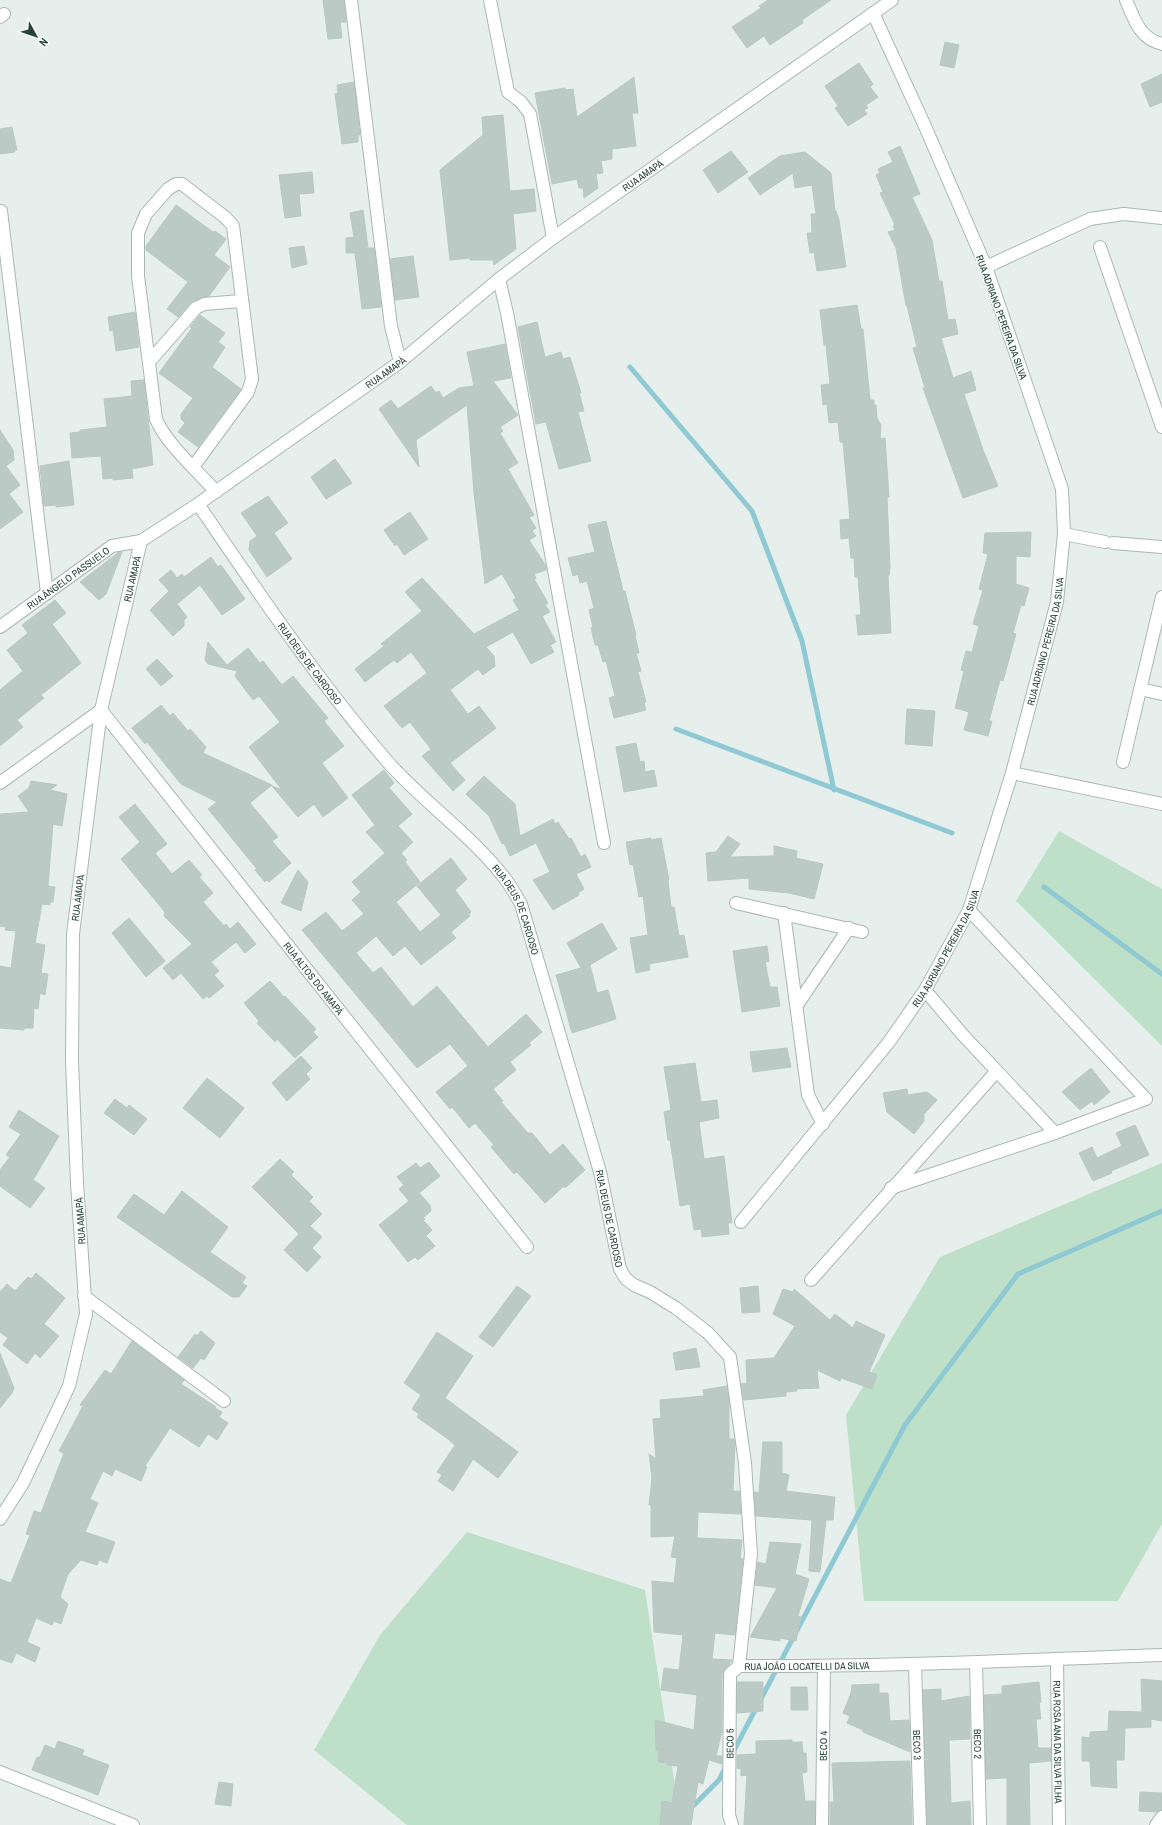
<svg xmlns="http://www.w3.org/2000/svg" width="1162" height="1825" viewBox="0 0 1162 1825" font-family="'Archivo Narrow',sans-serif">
<rect width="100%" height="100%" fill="#e6efeb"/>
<g fill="#bfe0c8">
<polygon points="1059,831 1162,889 1162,1046 1016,901"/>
<polygon points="1162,1163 1162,1524 1118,1601 864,1601 846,1415 940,1257"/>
<polygon points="467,1532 645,1590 681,1825 407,1825 314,1750 380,1635"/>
</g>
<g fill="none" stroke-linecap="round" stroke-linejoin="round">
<g stroke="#8ec9d4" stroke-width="5">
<polyline points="630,367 752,511 802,641 834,790"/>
<polyline points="676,729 952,833"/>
<polyline points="1044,887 1162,974"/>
<polyline points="732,1754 905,1425 1018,1274 1162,1211"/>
<polyline points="690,1809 719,1780 726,1766"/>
</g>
</g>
<g fill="#bbcac4" stroke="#b8c9c2">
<polygon points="323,0 344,0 346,22 340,22 342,38 328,39"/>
<polygon points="768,0 831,0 802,20 803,23 770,45 764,36 747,48 732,27 761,8 759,6"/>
<polygon points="945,42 959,45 954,68 940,65"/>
<polygon points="859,63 873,84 870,87 878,97 866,105 868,108 864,110 867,114 848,126 835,108 838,106 825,86"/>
<polygon points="1162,74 1162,102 1150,107 1141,84"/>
<polygon points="634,77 638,113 632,113 636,146 612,149 612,159 601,161 603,173 596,174 598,188 584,198 583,188 579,188 577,179 552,184 535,93 565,88 566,90 573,89 577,117"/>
<polygon points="354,82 360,135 358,135 358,142 342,144 335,94 338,93 337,85"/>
<polygon points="503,115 510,191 534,189 536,211 513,214 516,249 494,265 493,260 470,260 470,258 450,260 440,170 483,135 482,117"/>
<polygon points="12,127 17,150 14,150 15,152 0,154 0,129"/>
<polygon points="900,146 920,194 912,197 932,240 939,281 942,281 948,320 955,319 958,334 941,338 953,378 971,371 976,390 964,394 983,450 998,486 963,498 923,388 925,388 913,348 917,347 907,306 906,306 896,248 888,232 895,230 893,226 895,225 880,193 883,192 876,175 880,173 878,169 893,162 888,152"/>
<polygon points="731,151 748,172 718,193 703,170"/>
<polygon points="805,152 831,173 835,211 836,211 839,220 846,267 817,271 814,252 810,253 807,233 812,233 811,214 816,214 812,185 795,188 793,173 760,195 748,178 780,156"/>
<polygon points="312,172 314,193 299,194 301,216 285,218 279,175"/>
<polygon points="176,205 213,232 215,231 226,239 214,255 230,267 209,296 192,301 178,317 167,309 188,282 146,250 146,246"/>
<polygon points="363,210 368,248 374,248 381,307 362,309 355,253 346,253 346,238 354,237 350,213"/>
<polygon points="304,246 307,264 292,268 289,248"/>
<polygon points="413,256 419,297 395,300 390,259"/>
<polygon points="857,305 861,329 863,329 870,400 874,400 874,405 876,405 877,418 881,425 880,439 885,438 889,497 887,497 890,567 889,575 888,575 891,633 858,635 856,615 861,615 858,577 855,577 854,558 851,558 849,538 841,539 840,520 850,519 843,442 840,442 838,422 829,423 827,404 823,405 821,385 830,384 826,345 824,345 820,310"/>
<polygon points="135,312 139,347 116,351 113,330 110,331 108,317"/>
<polygon points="200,315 225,333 218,342 225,347 212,367 241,389 198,447 178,432 185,423 181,419 181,414 193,398 159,373 183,340 192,328 190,327"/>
<polygon points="537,322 545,357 561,352 563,359 570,357 581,393 579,393 584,411 578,412 591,461 559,469 546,422 536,424 518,327"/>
<polygon points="505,344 511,378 493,381 518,415 500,427 503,431 500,433 518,463 508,469 534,515 529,517 536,528 532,531 536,536 529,540 546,566 546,570 534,574 536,578 534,579 548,603 545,605 550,612 542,616 556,642 550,645 554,652 531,664 513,632 486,647 494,656 495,666 483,675 478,669 450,690 468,714 479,706 496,728 450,763 465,780 453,791 422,756 431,749 410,722 402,728 384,706 427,673 411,652 397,663 394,660 365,682 355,669 384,646 381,644 422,611 405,592 422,578 474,634 519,610 513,600 516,598 502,574 485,584 474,493 467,405 416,440 419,467 379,409 391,400 398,409 431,386 436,393 439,391 443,398 459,388 474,386 467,352"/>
<polygon points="144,380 153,465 132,469 133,478 113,480 113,478 103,479 101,456 72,458 70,433 80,432 80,430 107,427 104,399 132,396 131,381"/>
<polygon points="0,430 13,450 14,460 6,466 20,485 9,494 23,512 0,529"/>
<polygon points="335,459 352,483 326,499 311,477"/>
<polygon points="69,461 74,505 56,507 56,505 44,506 40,466"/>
<polygon points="268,496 288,523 274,533 292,559 267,577 249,550 250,541 257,536 241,513"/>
<polygon points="410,512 428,539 404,555 397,544 395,546 384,530"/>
<polygon points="606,521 621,582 623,591 625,591 636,635 635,636 639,653 636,653 641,671 638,672 646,702 644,703 646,710 614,718 609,698 615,696 606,661 603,662 598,645 595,645 591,628 593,627 589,610 594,608 587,581 580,583 578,574 573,576 568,558 595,552 588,525"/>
<polygon points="1031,532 1030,557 1016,556 1016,584 1029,588 1024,606 1021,605 1013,633 1016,634 1003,681 1000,680 989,721 992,721 988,736 964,730 969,712 955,708 964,671 961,670 966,651 972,652 979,626 973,624 983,590 979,589 988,554 983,553 985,533"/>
<polygon points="119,552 122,552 106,594 99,600 80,582"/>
<polygon points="211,557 218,567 221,565 245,599 222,615 200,585 177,604 187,617 184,620 184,626 173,636 150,610 169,591 159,580 171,570 177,578 182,574 184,577"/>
<polygon points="55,600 66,613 52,624 81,663 41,695 44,698 17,720 23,727 0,746 0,690 23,671 7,650 28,633 22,625"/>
<polygon points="208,642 227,665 248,648 260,663 263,661 282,685 293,676 328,718 324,721 344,746 322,763 348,798 323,817 314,804 298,817 272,786 282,790 249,747 280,722 259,696 253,700 235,676 237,671 208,664 205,660"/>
<polygon points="157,659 173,676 161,686 146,669"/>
<polygon points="161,705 170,716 173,713 188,731 190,729 206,747 203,753 272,785 250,803 275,833 278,837 272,841 291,863 269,882 267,880 265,882 255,870 257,869 208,809 217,802 181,784 147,742 145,744 132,728"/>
<polygon points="907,709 935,711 932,746 905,744"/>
<polygon points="636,743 640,762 644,761 645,772 654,770 657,786 624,792 616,747"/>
<polygon points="384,770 394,783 389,788 412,814 398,826 413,842 401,853 407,860 405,862 420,882 396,902 420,932 441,915 417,886 451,858 467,879 455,890 471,912 469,914 470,916 451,932 456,938 421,965 405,946 393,956 376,936 356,953 373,973 381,967 413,1007 437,986 488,1047 526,1014 542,1032 529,1043 531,1045 510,1062 516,1070 493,1089 503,1101 501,1102 520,1124 528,1133 532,1133 550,1155 563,1144 585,1170 565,1188 564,1186 545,1203 517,1172 514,1174 491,1147 494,1145 475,1123 469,1128 452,1107 450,1109 436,1092 468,1066 450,1044 417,1068 302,930 326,912 342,931 364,914 352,900 361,892 352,882 385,853 366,832 375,825 352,795"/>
<polygon points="484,776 515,804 520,836 553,819 555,824 558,822 569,839 571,838 581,857 585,854 591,867 576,874 584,889 578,893 579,895 553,910 533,880 550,872 536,843 510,856 504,843 502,844 489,816 466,794"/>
<polygon points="31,781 57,785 50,790 67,794 62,826 53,824 48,886 55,887 53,902 50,902 50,905 42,904 35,943 45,945 41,973 48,974 45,995 40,993 38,1009 34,1008 33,1028 24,1028 24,1030 0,1028 0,966 11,968 16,931 5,930 6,927 0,926 0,814 29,812 18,796 29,788"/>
<polygon points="135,804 167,844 155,853 172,874 189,860 202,875 199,877 213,893 203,902 224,926 226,924 230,929 238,922 256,944 245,953 236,942 211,962 219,971 214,975 224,986 209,998 207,996 203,999 181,973 173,980 163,968 192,944 164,916 165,912 121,859 140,842 119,817"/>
<polygon points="728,836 740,844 730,857 774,856 774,846 797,851 796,858 823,864 814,899 789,893 749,889 749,878 708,881 706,853 716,852"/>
<polygon points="651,838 651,840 661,838 669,880 668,881 671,907 674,907 679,936 684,935 688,957 649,964 650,970 636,973 630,938 648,935 643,896 639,897 633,864 630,865 626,842"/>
<polygon points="298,870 308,882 301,911 281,903"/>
<polygon points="129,918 165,961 146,977 112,933"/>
<polygon points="602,923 617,949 588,966 590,965 597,993 608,990 616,1019 572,1033 556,975 581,968 567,943"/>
<polygon points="767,946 769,961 765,962 770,987 777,987 780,1006 742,1012 733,951"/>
<polygon points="270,981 284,997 285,996 316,1029 313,1032 318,1037 295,1058 277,1039 275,1042 257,1023 259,1021 244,1003"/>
<polygon points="787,1048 791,1067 753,1072 750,1052"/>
<polygon points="301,1056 312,1068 306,1074 310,1079 287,1101 272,1083"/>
<polygon points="695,1063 701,1102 717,1100 719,1118 699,1122 704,1159 724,1156 732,1223 728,1223 729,1234 702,1237 701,1229 694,1230 690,1204 680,1206 670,1140 668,1140 664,1112 671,1110 664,1067"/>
<polygon points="1091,1068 1110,1092 1094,1105 1092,1101 1080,1110 1062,1092"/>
<polygon points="207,1078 244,1108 220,1138 183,1108"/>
<polygon points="907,1089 908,1095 927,1092 937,1100 924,1114 924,1121 914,1134 887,1112 883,1093"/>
<polygon points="115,1099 127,1108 129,1105 147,1119 134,1135 104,1113"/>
<polygon points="19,1110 59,1136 33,1180 45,1188 30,1208 0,1186 0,1170 10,1157 6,1155 21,1134 9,1127"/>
<polygon points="1135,1125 1149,1155 1111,1171 1112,1173 1093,1181 1079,1153 1092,1147 1097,1158 1122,1146 1116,1133"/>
<polygon points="280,1159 294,1172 291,1175 313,1197 309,1201 322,1214 310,1226 322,1237 312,1248 321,1257 307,1272 284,1250 299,1234 252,1187"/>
<polygon points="429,1162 440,1176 419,1193 430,1205 431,1211 423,1218 425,1219 423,1220 432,1230 426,1236 435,1246 418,1260 415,1257 408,1262 379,1225 409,1201 399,1189 404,1185 397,1177 416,1163 420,1168"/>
<polygon points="182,1191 228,1227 210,1252 246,1277 242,1283 247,1286 239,1297 232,1297 117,1217 134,1194 164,1215"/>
<polygon points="36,1273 65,1298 44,1324 59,1336 40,1358 35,1353 27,1364 3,1345 8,1338 0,1332 0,1292 7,1284 15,1291 28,1277 31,1279"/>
<polygon points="517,1286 531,1296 493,1347 479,1337"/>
<polygon points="758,1286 760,1312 742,1313 740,1288"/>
<polygon points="783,1289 793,1292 794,1289 830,1320 835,1314 853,1328 856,1321 885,1335 869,1372 877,1375 872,1389 841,1378 840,1381 817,1370 819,1388 796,1389 797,1391 786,1392 786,1396 744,1400 741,1384 747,1383 746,1360 774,1358 795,1326 773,1314"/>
<polygon points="201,1331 215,1343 204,1360 201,1358 193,1368 178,1357 195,1334 197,1336"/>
<polygon points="437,1332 473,1356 445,1398 518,1452 498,1478 473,1459 453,1491 438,1481 442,1475 437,1472 455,1445 448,1439 417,1417 419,1414 412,1409 421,1395 404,1383"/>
<polygon points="132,1341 184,1380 181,1384 216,1407 215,1408 222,1412 219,1417 228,1423 217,1440 208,1434 199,1447 170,1428 145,1466 147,1467 141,1481 115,1469 112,1476 103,1471 90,1499 98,1503 85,1532 115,1542 107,1563 99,1560 97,1565 81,1560 68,1574 60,1597 68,1604 61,1624 54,1621 52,1625 36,1618 27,1642 40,1648 35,1662 16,1653 12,1663 0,1659 0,1579 11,1583 30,1535 26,1534 34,1511 41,1513 64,1453 59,1451 83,1406 80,1405 105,1370 111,1374"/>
<polygon points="696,1348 700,1367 676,1370 673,1353"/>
<polygon points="0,1353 14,1388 12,1393 0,1408"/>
<polygon points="727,1386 729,1402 729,1439 734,1439 735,1442 733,1491 739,1491 741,1514 698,1512 697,1538 742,1540 740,1558 743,1559 735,1635 715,1633 712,1659 732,1660 722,1674 722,1731 716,1756 722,1756 722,1764 709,1760 703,1784 698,1782 691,1825 660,1825 662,1801 672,1803 678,1766 667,1765 668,1763 658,1762 659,1750 656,1750 655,1720 694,1730 697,1695 661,1690 664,1668 679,1670 683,1635 654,1632 652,1581 674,1583 677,1558 671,1557 675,1536 651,1537 651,1505 649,1505 652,1478 649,1454 656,1459 653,1419 661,1418 660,1400 704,1396 703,1390"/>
<polygon points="763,1442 782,1442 782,1473 789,1475 786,1491 835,1497 833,1520 826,1520 820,1572 809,1571 812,1520 756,1516 754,1492 759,1493"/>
<polygon points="770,1542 801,1544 795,1574 809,1579 798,1616 801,1617 796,1641 780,1638 780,1641 750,1637 777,1588 755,1585 758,1562 766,1564"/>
<polygon points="1141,1679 1162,1681 1162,1721 1151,1719 1151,1727 1125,1728 1124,1760 1116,1760 1117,1788 1091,1786 1090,1761 1082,1761 1082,1737 1090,1738 1090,1732 1108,1731 1109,1711 1142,1712"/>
<polygon points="737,1682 763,1682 763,1711 737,1713"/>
<polygon points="1039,1682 1041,1702 1039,1703 1041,1719 1036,1719 1038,1748 1051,1748 1051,1761 1029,1763 1030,1825 1007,1825 1007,1778 986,1779 984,1695 1002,1694 1002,1686"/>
<polygon points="879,1684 879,1693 888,1693 890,1721 909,1720 910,1752 863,1732 863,1730 847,1723 850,1716 843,1713 851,1693 852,1685"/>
<polygon points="791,1687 807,1687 808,1710 791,1710"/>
<polygon points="941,1689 941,1701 969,1696 970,1739 949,1740 951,1803 970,1801 971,1825 927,1825 925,1760 931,1760 925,1758 923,1690"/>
<polygon points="792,1740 792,1742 802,1742 803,1753 806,1753 807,1772 802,1773 805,1801 815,1801 815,1825 744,1825 747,1775 741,1776 741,1769 737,1768 737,1755 756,1754 756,1741"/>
<polygon points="58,1741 84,1750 82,1755 109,1765 98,1795 32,1770 37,1757 40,1757 45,1745 55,1749"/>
<polygon points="910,1761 912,1825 830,1825 830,1802 834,1802 832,1763"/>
<polygon points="219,1782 233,1784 231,1806 215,1804"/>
<polygon points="1140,1792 1162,1793 1162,1810 1157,1812 1139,1811"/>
</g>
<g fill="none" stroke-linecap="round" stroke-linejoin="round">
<g stroke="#a8b8b2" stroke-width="14">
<g id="minor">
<polyline points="351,0 391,326 400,362"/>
<polyline points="490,0 508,92 521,102 530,114 553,238"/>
<path d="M1126,0C1134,19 1140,39 1162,44"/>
<polyline points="0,17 4,14"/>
<polyline points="1,211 47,593"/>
<polyline points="1100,247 1162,427"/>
<polyline points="986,267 1090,219 1124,214 1162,218"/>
<polyline points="499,279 507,313 604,843"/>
<polyline points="149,362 196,308 204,304 241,301"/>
<path d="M193,467L248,392L252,379L233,226L226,218L182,184H176L168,189L146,214L138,233V276L156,419C167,445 197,470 216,492"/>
<path id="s1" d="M198,504C258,592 317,680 387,761C423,802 469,833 503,876C510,884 515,894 521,904L600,1172L620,1269L626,1279L634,1285L650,1292L676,1308L708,1333L730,1357L745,1463L751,1554L739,1666"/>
<polyline points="1064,534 1105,542"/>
<polyline points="1113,543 1162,547"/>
<path id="s2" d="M0,627L112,546L141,541"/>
<polyline points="1140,689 1162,694"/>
<polyline points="1123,762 1162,597"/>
<polyline points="1012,773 1162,804"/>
<path id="s3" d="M0,783L101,710L527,1247"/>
<polyline points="736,903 862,932"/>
<polyline points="784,913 808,1095 823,1124"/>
<polyline points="925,990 962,1034 1055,1133"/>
<polyline points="797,1005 849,928"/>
<polyline points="891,1188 1055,1133 1146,1099 969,910"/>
<path id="s4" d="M741,1222L889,1042L925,990L969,910L1012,773L1057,602L1064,534L1062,489L986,267L924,124L873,13"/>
<polyline points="811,1280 996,1072"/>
<polyline points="84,1296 224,1401"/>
<path id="s5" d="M0,1519L23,1483L69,1386L86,1314L77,1183L72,1062L73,934L101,710L141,541L198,504L400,362L499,279L553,238L892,0"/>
<path id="s6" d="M1057,1659L1059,1825"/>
<path id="s7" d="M976,1663L980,1825"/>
<path id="s8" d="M915,1665L920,1825"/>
<path id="s9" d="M739,1666C880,1667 1021,1660 1162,1655"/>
<polyline points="0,1772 133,1825"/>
<path id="s10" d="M732,1825L729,1815L730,1674L739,1666"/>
<path id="s11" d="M822,1825L824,1667"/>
<polyline points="1156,1825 1162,1817"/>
</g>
</g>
<use href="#minor" stroke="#fff" stroke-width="12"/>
</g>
<g text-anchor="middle" stroke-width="3" stroke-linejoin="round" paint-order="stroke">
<g font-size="10" fill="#24423a" stroke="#f7fbf9">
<text dy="4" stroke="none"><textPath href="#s5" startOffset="1625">RUA AMAPÁ</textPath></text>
<text transform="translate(1002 317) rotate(70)" y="4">RUA ADRIANO PEREIRA DA SILVA</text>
<text dy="4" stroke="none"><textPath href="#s5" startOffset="1301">RUA AMAPÁ</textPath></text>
<text dy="4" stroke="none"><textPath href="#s2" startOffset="84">RUA ÂNGELO PASSUELO</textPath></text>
<text dy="4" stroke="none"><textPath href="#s5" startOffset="965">RUA AMAPÁ</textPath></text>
<text dy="4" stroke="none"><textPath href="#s4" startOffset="667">RUA ADRIANO PEREIRA DA SILVA</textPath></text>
<text dy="4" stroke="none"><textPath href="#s1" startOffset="195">RUA DEUS DE CARDOSO</textPath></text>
<text dy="4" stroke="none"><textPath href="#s5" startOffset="641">RUA AMAPÁ</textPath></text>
<text dy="4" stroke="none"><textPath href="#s1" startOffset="519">RUA DEUS DE CARDOSO</textPath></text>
<text dy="4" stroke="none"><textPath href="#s4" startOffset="343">RUA ADRIANO PEREIRA DA SILVA</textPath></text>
<text dy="4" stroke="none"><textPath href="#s3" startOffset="467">RUA ALTOS DO AMAPÁ</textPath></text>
<text dy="4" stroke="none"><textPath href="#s1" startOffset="843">RUA DEUS DE CARDOSO</textPath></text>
<text transform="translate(80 1221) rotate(-94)" y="4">RUA AMAPÁ</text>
<text dy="4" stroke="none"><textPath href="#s9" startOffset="68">RUA JOÃO LOCATELLI DA SILVA</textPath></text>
<text dy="4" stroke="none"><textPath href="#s6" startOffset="83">RUA ROSA ANA DA SILVA FILHA</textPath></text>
<text dy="4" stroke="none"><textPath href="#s10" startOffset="82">BECO 5</textPath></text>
<text dy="4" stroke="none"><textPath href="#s7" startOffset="81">BECO 2</textPath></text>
<text dy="4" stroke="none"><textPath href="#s8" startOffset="80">BECO 3</textPath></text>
<text dy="4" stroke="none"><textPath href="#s11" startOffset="79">BECO 4</textPath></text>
</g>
</g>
<g transform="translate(36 36) rotate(130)" stroke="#f7fbf9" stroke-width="3" paint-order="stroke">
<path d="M0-3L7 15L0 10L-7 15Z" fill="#24423a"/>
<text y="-6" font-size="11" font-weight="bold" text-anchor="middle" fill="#24423a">N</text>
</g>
</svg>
